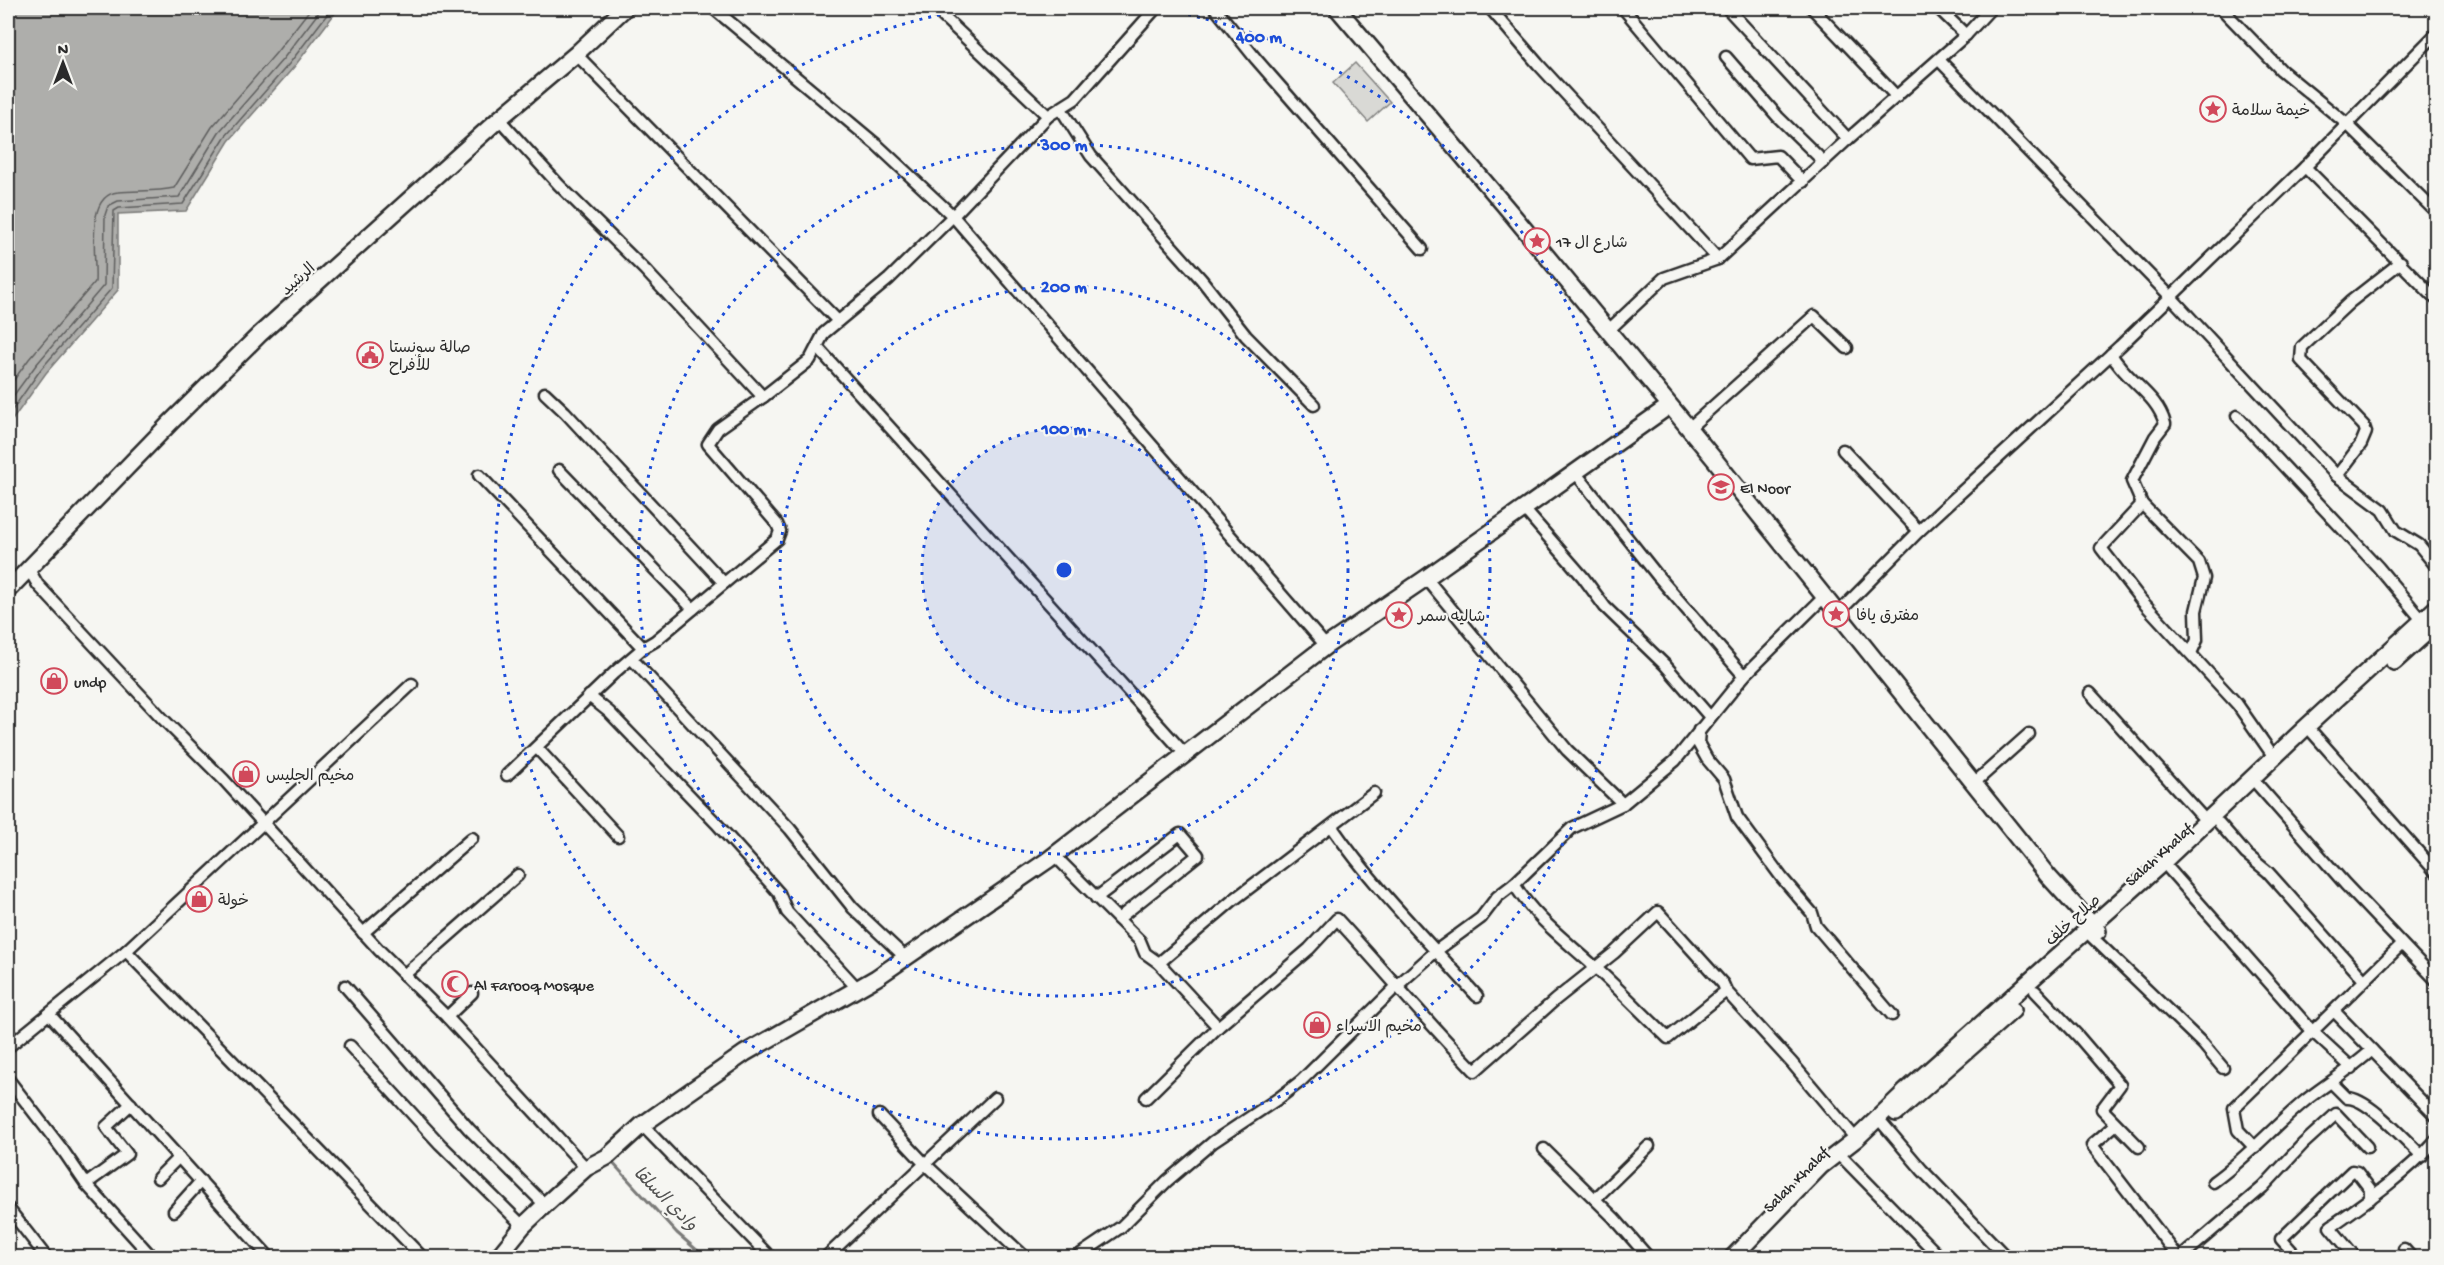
<svg xmlns="http://www.w3.org/2000/svg" width="2444" height="1265" viewBox="0 0 2444 1265" font-family="'Gochi Hand','Playpen Sans Arabic',sans-serif">
<rect width="100%" height="100%" fill="#f6f6f2"/>
<filter id="ink" filterUnits="userSpaceOnUse"><feTurbulence type="fractalNoise" baseFrequency=".0167" numOctaves="2"/><feDisplacementMap in="SourceGraphic" scale="12" xChannelSelector="R" yChannelSelector="G"/><feConvolveMatrix kernelMatrix="1 2 1 2 8 2 1 2 1" color-interpolation-filters="sRGB"/></filter>
<g filter="url(#ink)">
<polygon fill="#d9d9d5" stroke="#828280" stroke-width="1.5" points="1355,63 1390,102 1368,122 1333,83"/>
<polygon fill="#aeaeab" stroke="#7a7a78" stroke-width="1.5" points="8,8 339,8 294,67 229,141 186,211 118,214 118,290 46,373 8,426"/>
<g fill="none" stroke-linecap="round" stroke-linejoin="round">
<g stroke="#5f5f5e" stroke-width="1.5">
<path d="M8,388L29,359L95,282C97,257 84,195 118,192C136,190 156,192 174,188L212,127L276,53L311,8"/>
<polyline points="8,403 36,365 104,285 105,215 108,206 118,201 179,197 219,132 283,59 322,8"/>
<polyline points="8,416 41,369 112,288 114,211 119,208 183,204 225,137 289,64 332,8"/>
</g>
<polyline stroke="#7a7a78" stroke-width="3" points="611,1161 677,1233 706,1258"/>
<g stroke="#2b2b2b" stroke-width="15">
<g id="street">
<polyline points="713,8 877,145 953,216 1326,646"/>
<polyline points="934,8 1048,116"/>
<polyline points="1215,8 1256,59 1422,249"/>
<polyline points="1490,8 1538,64 1718,259"/>
<polyline points="1623,8 1750,159 1778,156 1803,182"/>
<polyline points="1727,8 1848,139"/>
<polyline points="1812,8 1897,97"/>
<polyline points="1938,8 1966,35"/>
<polyline points="2221,8 2281,70 2347,124 2436,212"/>
<polyline points="576,54 838,321"/>
<polyline points="1726,57 1778,117 1824,162"/>
<polyline points="1939,60 2170,296 2337,476 2383,510 2396,531 2419,545 2436,566"/>
<polyline points="1061,109 1091,156 1201,279 1246,336 1314,405"/>
<polyline points="499,119 559,185 645,270 763,397"/>
<polyline points="2305,167 2436,299"/>
<polyline points="1612,327 1664,278 1718,259 1848,139 1966,35 1991,8"/>
<polyline points="818,348 1185,754"/>
<path d="M2111,354C2127,382 2157,394 2165,424L2155,437L2132,481L2142,504L2199,562L2204,578L2196,611L2197,640L2191,653"/>
<polyline points="545,393 565,412 724,583"/>
<polyline points="2237,416 2378,567 2423,621"/>
<polyline points="1688,429 1814,316 1847,348"/>
<polyline points="1843,450 1919,531"/>
<polyline points="559,470 693,609"/>
<polyline points="1575,472 1657,575 1744,676"/>
<polyline points="479,475 643,648"/>
<polyline points="2337,476 2361,444 2366,432 2364,426 2301,360 2302,347 2350,302 2401,262"/>
<polyline points="2142,504 2101,548 2141,600 2237,704 2274,757"/>
<polyline points="1524,509 1583,577 1605,607 1665,665 1710,717"/>
<polyline points="28,568 38,585 163,719 224,780 379,950 447,1017 586,1168"/>
<polyline points="1426,578 1567,750 1623,804"/>
<polyline points="1838,613 1919,531 2120,346 2305,167 2436,34"/>
<polyline points="632,659 790,829 853,908 905,957"/>
<polyline points="2090,693 2207,822"/>
<polyline points="589,696 609,712 716,823 779,893 787,912 857,988"/>
<polyline points="1699,730 1698,743 1707,759 1724,779 1737,817 1782,878 1812,913 1816,926 1892,1015"/>
<polyline points="2312,732 2436,872"/>
<polyline points="537,748 618,836"/>
<polyline points="507,775 615,672 643,648 655,641 777,539 780,531 777,524 708,444 718,429 763,397 810,360 824,333 889,279 953,216 1048,116 1075,99 1156,8"/>
<polyline points="1973,784 2029,734"/>
<polyline points="2257,784 2345,884 2436,980"/>
<polyline points="2219,823 2246,854 2268,872 2364,980"/>
<path d="M1332,827C1375,889 1427,940 1477,996"/>
<polyline points="1055,856 1140,941 1145,953 1159,963 1218,1027"/>
<polyline points="2169,869 2313,1032 2352,1068"/>
<path d="M1514,884C1535,919 1568,942 1598,970C1622,992 1644,1015 1668,1038L1726,991"/>
<polyline points="1096,898 1180,834 1198,855 1118,919"/>
<polyline points="363,933 472,838"/>
<polyline points="2092,937 2203,1044 2223,1068"/>
<polyline points="126,951 423,1258"/>
<polyline points="1159,963 1232,901 1374,793"/>
<polyline points="404,975 518,875"/>
<polyline points="345,986 469,1129 545,1205"/>
<polyline points="2035,991 2078,1036 2120,1085 2102,1109 2139,1147"/>
<polyline points="2334,1011 2436,1116"/>
<polyline points="49,1014 270,1258"/>
<polyline points="447,1017 472,993"/>
<polyline points="350,1046 440,1144 523,1226"/>
<polyline points="8,1047 126,951 412,684"/>
<polyline points="8,1079 62,1149 86,1184 153,1258"/>
<path d="M2332,1083L2347,1098C2367,1097 2407,1142 2422,1156"/>
<path d="M1146,1098L1218,1027L1309,949L1337,919C1384,970 1427,1022 1475,1071L1555,1000L1614,953L1658,912L1723,984L1726,991L1792,1063L1856,1139"/>
<polyline points="879,1115 925,1164 1026,1258"/>
<polyline points="1883,1124 1922,1170 2007,1258"/>
<polyline points="642,1125 771,1258"/>
<polyline points="2115,1125 2092,1145 2179,1258"/>
<polyline points="2255,1148 2238,1130 2234,1108 2401,945"/>
<polyline points="1544,1149 1614,1218 1649,1258"/>
<polyline points="1842,1157 1941,1258"/>
<polyline points="158,1178 179,1157"/>
<path d="M2213,1182C2247,1158 2274,1126 2306,1100C2328,1083 2351,1069 2372,1050"/>
<polyline points="86,1184 127,1154 106,1127 131,1104"/>
<polyline points="1595,1199 1649,1146"/>
<polyline points="8,1208 47,1258"/>
<polyline points="174,1211 201,1181"/>
<polyline points="2404,1249 2412,1258"/>
<polyline points="825,1258 995,1098"/>
<polyline points="1075,1258 1121,1227 1167,1181 1213,1142 1279,1098 1301,1081 1398,985 1436,951 1481,918 1497,897 1514,884 1572,828 1623,804 1675,761 1744,676 1824,597"/>
<polyline points="2180,1258 2263,1187 2303,1144 2336,1114 2367,1147"/>
<polyline points="2298,1258 2281,1239 2352,1171 2357,1172 2370,1189 2370,1199"/>
<path d="M2356,1258L2330,1227C2367,1201 2406,1174 2436,1140"/>
</g>
</g>
<g stroke="#2b2b2b" stroke-width="20">
<g id="secondary">
<polyline points="1337,8 1511,213 1715,460 2048,876 2098,931"/>
<polyline points="8,590 171,422 260,334 499,119 576,54 625,8"/>
<polyline points="2394,662 2436,624"/>
<polyline points="1896,1113 2013,1010"/>
<polyline points="497,1258 523,1226 545,1205 586,1168 607,1157 642,1125 745,1053 876,978 1048,860 1326,646 1426,578 1669,406"/>
<polyline points="1732,1258 1821,1166 1856,1139 1906,1091 2159,866 2304,729 2436,608"/>
</g>
</g>
<use href="#street" stroke="#f6f6f2" stroke-width="10"/>
<use href="#secondary" stroke="#f6f6f2" stroke-width="15"/>
</g>
</g>
<circle cx="1064" cy="570" r="142" fill="#1d4ed8" fill-opacity=".12"/>
<g fill="none" stroke="#1d4ed8" stroke-width="3" stroke-dasharray="3 6">
<circle cx="1064" cy="570" r="142"/>
<circle cx="1064" cy="570" r="284"/>
<circle cx="1064" cy="570" r="426"/>
<path d="M1153 8A569 569 0 1 1 975 8"/>
</g>
<defs>
<g id="sight-ring" transform="scale(1.35)"><circle r="9.5" fill="#f6f6f2" stroke="#d1495b" stroke-width="1.5"/><path d="M0-6L1.8-2.2L6-1.7L2.9 1.2L3.7 5.4L0 3.3L-3.7 5.4L-2.9 1.2L-6-1.7L-1.8-2.2Z" fill="#d1495b"/></g>
<g id="civic-ring" transform="scale(1.35)"><circle r="9.5" fill="#f6f6f2" stroke="#d1495b" stroke-width="1.5"/><path d="M-.6-6.5H3V-4.5H.6V-3L4-1V1h2V6H-6V1h2V-1L-.6-3ZM-1.2 2.5V6h2.4V2.5Z" fill="#d1495b"/></g>
<g id="school-ring" transform="scale(1.35)"><circle r="9.5" fill="#f6f6f2" stroke="#d1495b" stroke-width="1.5"/><path d="M0-5L7-2L0 1L-7-2ZM-4 1L0 2.5L4 1V4Q0 6-4 4Z" fill="#d1495b"/></g>
<g id="shop-ring" transform="scale(1.35)"><circle r="9.5" fill="#f6f6f2" stroke="#d1495b" stroke-width="1.5"/><path d="M-5-2.5h2.3a2.7 3.5 0 0 1 5.4 0H5L5.5 6h-11ZM-1.5-2.5h3a1.5 2.3 0 0 0-3 0Z" fill="#d1495b"/></g>
<g id="mosque-ring" transform="scale(1.35)"><circle r="9.5" fill="#f6f6f2" stroke="#d1495b" stroke-width="1.5"/><path d="M3.5-4.9A6 6 0 1 0 3.5 4.9A5 5 0 1 1 3.5-4.9Z" fill="#d1495b"/></g>
</defs>
<g fill-rule="evenodd">
<use href="#sight-ring" x="2213" y="109"/>
<use href="#sight-ring" x="1537" y="241"/>
<use href="#civic-ring" x="370" y="355"/>
<use href="#school-ring" x="1721" y="487"/>
<use href="#sight-ring" x="1836" y="614"/>
<use href="#sight-ring" x="1399" y="615"/>
<use href="#shop-ring" x="54" y="681"/>
<use href="#shop-ring" x="246" y="774"/>
<use href="#shop-ring" x="199" y="899"/>
<use href="#mosque-ring" x="455" y="984"/>
<use href="#shop-ring" x="1317" y="1025"/>
</g>
<g text-anchor="middle" stroke-width="4.5" stroke-linejoin="round" paint-order="stroke">
<g font-size="16" fill="#2b2b2b" stroke="#f6f6f2" text-anchor="start">
<text x="2232" y="115">خيمة سلامة</text>
<text x="1556" y="247">شارع ال 17</text>
<text x="389" y="352">صالة سونستا<tspan x="389" dy="18">للأفراح</tspan></text>
<text x="1740" y="493">El Noor</text>
<text x="1856" y="620">مفترق يافا</text>
<text x="1418" y="621">شاليه سمر</text>
<text x="74" y="687">undp</text>
<text x="266" y="780">مخيم الجليس</text>
<text x="218" y="905">خولة</text>
<text x="474" y="990">Al Farooq Mosque</text>
<text x="1336" y="1031">مخيم الاسراء</text>
</g>
<g font-size="16" fill="#2b2b2b" stroke="#f6f6f2">
<text transform="translate(297 278) rotate(-42)" y="6">الرشيد</text>
<text transform="translate(2158 854) rotate(-42)" y="6">Salah Khalaf</text>
<text transform="translate(2072 919) rotate(-42)" y="6">صلاح خلف</text>
<text transform="translate(1795 1179) rotate(-45)" y="6">Salah Khalaf</text>
</g>
<g font-size="18" font-style="italic" fill="#525251" stroke="#f6f6f2">
<text transform="translate(666 1198) rotate(45)" y="6">وادي السلقا</text>
</g>
</g>
<circle cx="1064" cy="570" r="9" fill="#1d4ed8" stroke="#f6f6f2" stroke-width="3"/>
<g font-size="18" text-anchor="middle" font-weight="bold" fill="#1d4ed8" stroke="#f6f6f2" stroke-width="4.5" stroke-linejoin="round" paint-order="stroke">
<text x="1259" y="42">400 m</text>
<text x="1064" y="150">300 m</text>
<text x="1064" y="292">200 m</text>
<text x="1064" y="434">100 m</text>
</g>
<rect width="2444" height="1265" fill="none" stroke="#f6f6f2" stroke-width="30"/>
<rect x="15" y="15" width="2414" height="1235" fill="none" stroke="#2b2b2b" stroke-width="2" filter="url(#ink)"/>
<g transform="translate(63 63)" stroke="#f6f6f2" stroke-width="4.5" paint-order="stroke">
<path d="M0-4.5L10 22L0 15L-10 22Z" fill="#2b2b2b"/>
<text y="-9" font-size="16" font-weight="bold" text-anchor="middle" fill="#2b2b2b">N</text>
</g>
</svg>
